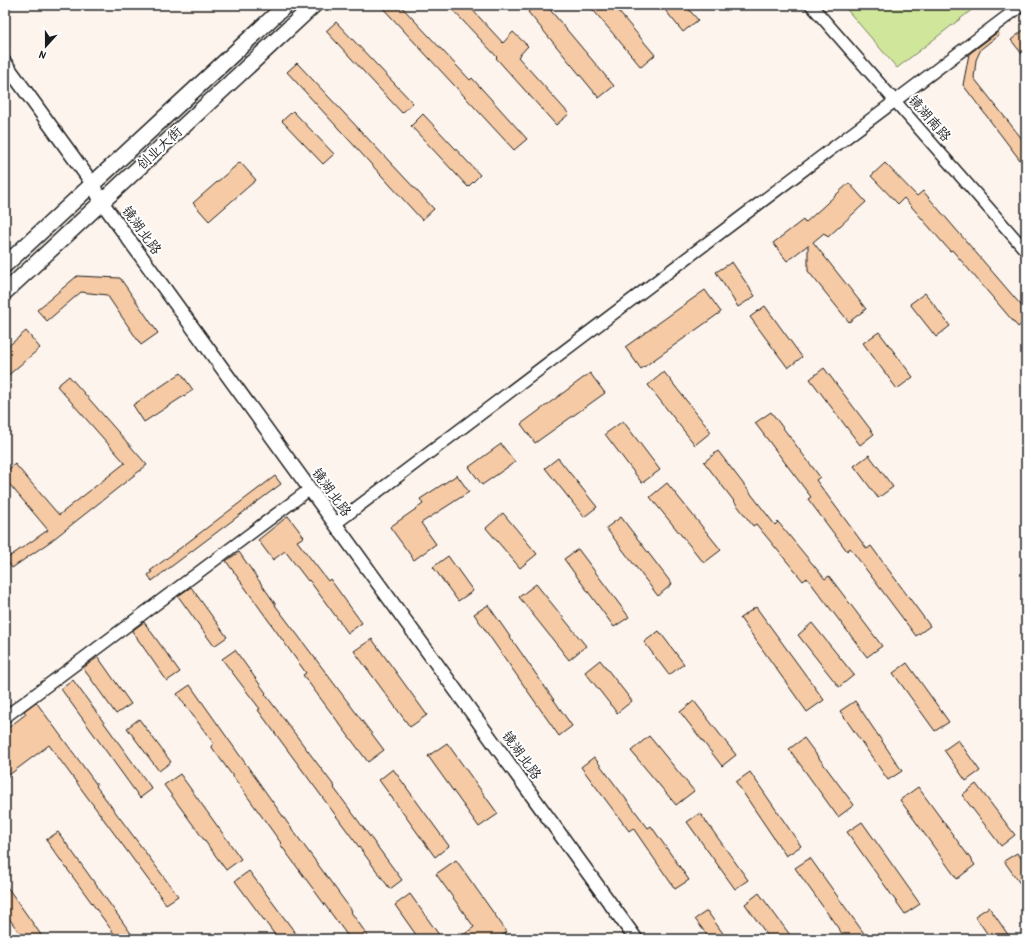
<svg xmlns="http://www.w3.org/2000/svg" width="1031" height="944" viewBox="0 0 1031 944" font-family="'Patrick Hand','LXGW WenKai TC',sans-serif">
<rect width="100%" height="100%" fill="#fdf4ed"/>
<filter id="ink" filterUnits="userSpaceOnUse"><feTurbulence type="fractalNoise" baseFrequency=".025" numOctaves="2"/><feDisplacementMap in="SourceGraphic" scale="8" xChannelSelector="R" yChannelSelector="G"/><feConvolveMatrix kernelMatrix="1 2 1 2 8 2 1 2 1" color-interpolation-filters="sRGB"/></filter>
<g filter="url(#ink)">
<polygon fill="#d0e69b" stroke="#76815c" points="843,5 978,5 897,68"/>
<g fill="#f5caa4" stroke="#1c1c1c">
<polygon points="380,5 400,5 470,80 472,78 527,139 514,150"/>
<polygon points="448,5 468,5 503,43 513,32 528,46 518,57 569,114 556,125 496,58 497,57"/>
<polygon points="537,5 546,5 614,86 599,98 528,12"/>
<polygon points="589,5 613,5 655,55 641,67"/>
<polygon points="661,5 685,5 698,20 683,32"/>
<polygon points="336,22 413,103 402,113 326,31"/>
<polygon points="1026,28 1026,59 1011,40"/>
<polygon points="998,32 1000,34 981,49 976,60 974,78 1026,144 1026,168 963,85 969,54"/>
<polygon points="297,63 434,209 422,220 287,72"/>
<polygon points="293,111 334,154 323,164 282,121"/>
<polygon points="423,114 480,175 468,187 411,126"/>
<polygon points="240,162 256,180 209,221 193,203"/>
<polygon points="885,163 917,196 923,191 1026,311 1026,320 1018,327 952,250 950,251 904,198 898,204 871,176"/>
<polygon points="849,183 866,202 828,237 824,233 813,242 866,309 849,322 808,271 808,245 787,261 773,243 803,220 805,223"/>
<polygon points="732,262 755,296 738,307 716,272"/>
<polygon points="77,276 120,278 158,333 141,345 107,295 81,292 47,321 37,310"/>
<polygon points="705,290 721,312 641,369 625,347"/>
<polygon points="925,293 950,326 936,337 910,304"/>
<polygon points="765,306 802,357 788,368 750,317"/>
<polygon points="26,331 40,348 5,378 5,349"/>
<polygon points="879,332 913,377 897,389 863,343"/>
<polygon points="824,368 874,434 860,445 810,379"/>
<polygon points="664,372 711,432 695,445 648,385"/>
<polygon points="181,373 193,390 144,422 133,405"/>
<polygon points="590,373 605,393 535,443 521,424"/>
<polygon points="69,376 147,465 51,541 12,568 6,559 48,530 5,479 5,472 15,464 59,515 125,463 57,386"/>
<polygon points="771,412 820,477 816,480 867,549 871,546 930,626 916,636 850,548 847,551 808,499 811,497 755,423"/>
<polygon points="623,421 660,470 642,483 605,434"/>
<polygon points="501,444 515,462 482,485 469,467"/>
<polygon points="718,451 775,525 778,522 825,579 829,576 882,646 867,657 807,578 803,581 756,524 753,526 704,462"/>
<polygon points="869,455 893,487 878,498 854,466"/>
<polygon points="558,458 597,507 584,517 545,468"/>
<polygon points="457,475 469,492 421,523 436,544 414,560 390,527 423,504 420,499"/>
<polygon points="275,476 281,484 152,581 148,575 152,572 150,571"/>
<polygon points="667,483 721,550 704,563 650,497"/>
<polygon points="503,513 537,554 520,568 486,528"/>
<polygon points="288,516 304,537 297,541 328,581 330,579 362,623 348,633 309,580 308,581 285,551 273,560 258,540"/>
<polygon points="621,517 672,584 658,596 606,528"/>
<polygon points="578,549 629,617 614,627 564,559"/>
<polygon points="239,552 276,605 275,605 384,750 368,762 303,675 306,673 226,561"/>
<polygon points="448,556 473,591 458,601 433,567"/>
<polygon points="536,584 586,646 569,660 519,597"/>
<polygon points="191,587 227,637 214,646 178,596"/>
<polygon points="488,605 572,726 559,736 474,614"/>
<polygon points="756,607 824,700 807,712 740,618"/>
<polygon points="144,622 180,672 167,681 132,631"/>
<polygon points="812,623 854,675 839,687 798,635"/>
<polygon points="659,631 684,664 669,675 644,642"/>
<polygon points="372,639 427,715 410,727 354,651"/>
<polygon points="235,650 266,693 265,694 335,787 334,788 402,880 390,889 258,710 260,709 222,659"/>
<polygon points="98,657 131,704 116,714 83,668"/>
<polygon points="600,660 632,701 617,713 585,672"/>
<polygon points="907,663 949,722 935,731 893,673"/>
<polygon points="73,680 152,789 140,798 61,689"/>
<polygon points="190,685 289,825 352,911 351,912 370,939 350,939 280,844 281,843 211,746 214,744 177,694"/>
<polygon points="694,701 736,755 722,766 680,712"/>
<polygon points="855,701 902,771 888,780 840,711"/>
<polygon points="36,702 97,785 96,786 178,896 166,904 49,745 5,778 5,730 26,714 24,711"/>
<polygon points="139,719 171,762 159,771 127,728"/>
<polygon points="649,736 694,791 676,805 631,751"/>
<polygon points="804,738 854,805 838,817 789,749"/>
<polygon points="958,740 980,771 966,781 944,750"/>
<polygon points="447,743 498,814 479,827 428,756"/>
<polygon points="594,757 648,828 651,826 689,880 675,889 633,828 629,831 581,767"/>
<polygon points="393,769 449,846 435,857 379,780"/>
<polygon points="750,772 801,846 786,856 736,782"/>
<polygon points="180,774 241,859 226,870 164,785"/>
<polygon points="976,784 1015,835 1001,846 962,795"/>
<polygon points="918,787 975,865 957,879 900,800"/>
<polygon points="700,813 748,880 735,889 687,822"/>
<polygon points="862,822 920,904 905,914 847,832"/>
<polygon points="58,832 135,939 118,939 46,840"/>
<polygon points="1017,853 1026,864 1026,892 1004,861"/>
<polygon points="810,858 868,939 846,939 795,868"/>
<polygon points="456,860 507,932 497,939 458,939 474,927 436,874"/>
<polygon points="249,871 300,939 278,939 235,881"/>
<polygon points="5,884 44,939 24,939 5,913"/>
<polygon points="759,893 793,939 770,939 745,904"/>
<polygon points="410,894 442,939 419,939 395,905"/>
<polygon points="989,907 1011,939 991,939 975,916"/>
<polygon points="707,911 727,939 710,939 695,919"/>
</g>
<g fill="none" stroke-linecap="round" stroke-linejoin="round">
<g stroke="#1c1c1c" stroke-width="14">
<g id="minor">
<polyline points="811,5 1026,251"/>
<polyline points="335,524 1022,5"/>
<polyline points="5,717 310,489"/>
</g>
</g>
<g stroke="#1c1c1c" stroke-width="16">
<polyline id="tertiary" points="5,63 92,183 101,201 636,939"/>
</g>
<g stroke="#1c1c1c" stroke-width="18">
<g id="secondary">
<polyline points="5,265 286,5"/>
<polyline points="5,292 314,5"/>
</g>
</g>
<use href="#minor" stroke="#fff" stroke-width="11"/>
<use href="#tertiary" stroke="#fff" stroke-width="13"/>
<use href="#secondary" stroke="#fff" stroke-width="15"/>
</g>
</g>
<g text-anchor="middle" stroke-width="4" stroke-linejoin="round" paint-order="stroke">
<g font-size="14" fill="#1c1c1c" stroke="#fff">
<text transform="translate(930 118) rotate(49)" y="5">镜湖南路</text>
<text transform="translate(159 148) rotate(-43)" y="5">创业大街</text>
<text transform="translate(142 230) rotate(54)" y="5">镜湖北路</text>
<text transform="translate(332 492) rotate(54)" y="5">镜湖北路</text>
<text transform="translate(522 755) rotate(54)" y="5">镜湖北路</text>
</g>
</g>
<rect width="1031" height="944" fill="none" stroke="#fff" stroke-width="20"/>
<rect x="10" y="10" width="1011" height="924" fill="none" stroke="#1c1c1c" stroke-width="1.5" filter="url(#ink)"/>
<g transform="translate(46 46) rotate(201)" stroke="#ffffff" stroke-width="3" paint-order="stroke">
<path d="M0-3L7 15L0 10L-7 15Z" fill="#1c1c1c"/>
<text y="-6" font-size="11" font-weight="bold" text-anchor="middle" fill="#1c1c1c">N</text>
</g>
</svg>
